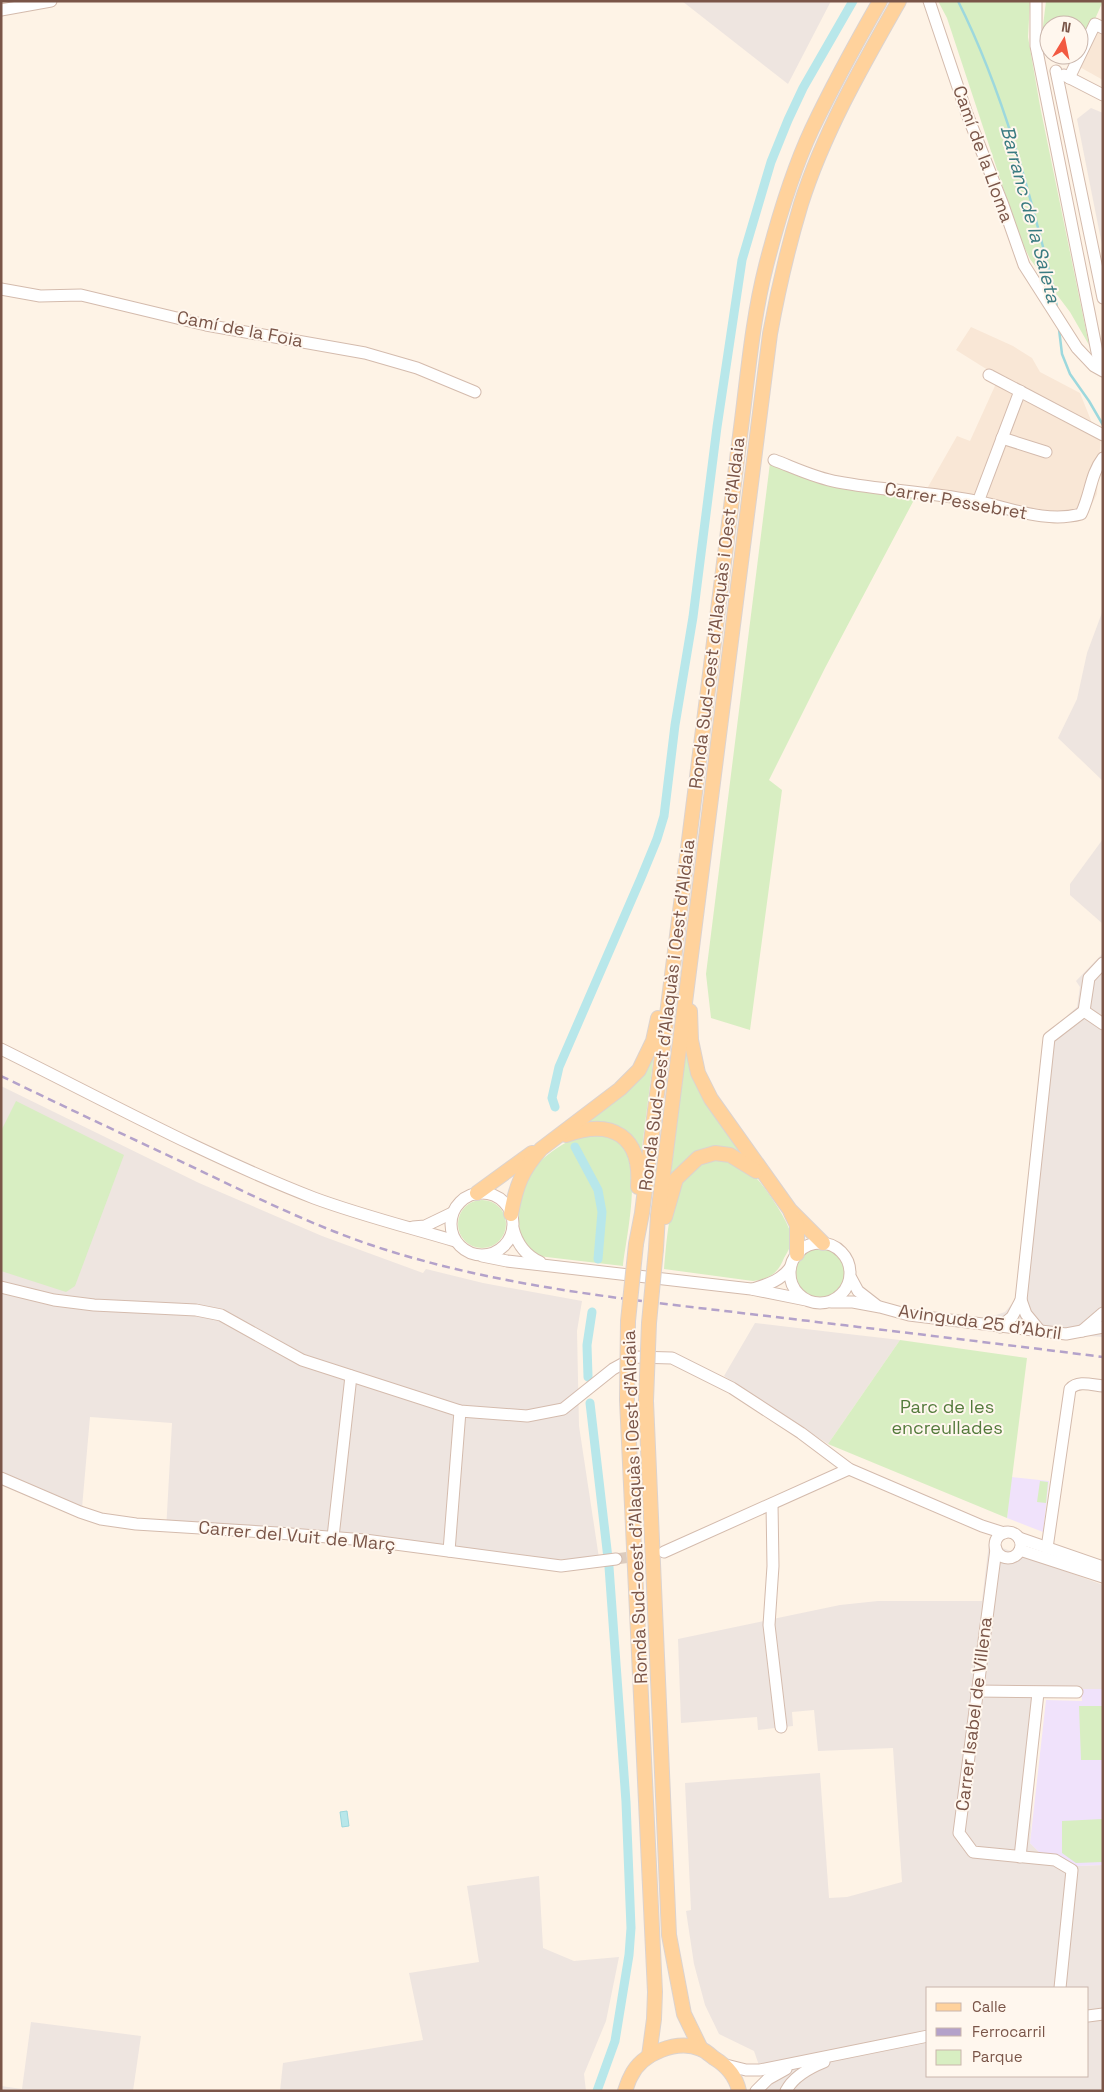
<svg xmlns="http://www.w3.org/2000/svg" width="1104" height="2092" viewBox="0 0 1104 2092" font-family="'Space Grotesk',sans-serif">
<rect width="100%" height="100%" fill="#fef3e6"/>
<g fill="#f9e7d6">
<polygon points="1097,29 1103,32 1103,80 1078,66"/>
<polygon points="971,327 1013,346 1032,358 1040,372 1080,393 1092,423 1101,432 1097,494 1090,508 1080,519 1054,524 924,494 957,436 970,441 999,377 956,350"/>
</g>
<g fill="#eee5e0" fill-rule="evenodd">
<polygon points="682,1 831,1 788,84"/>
<polygon points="1091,108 1103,113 1103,250 1077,119"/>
<polygon points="1103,610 1103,781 1058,738 1077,699 1087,653"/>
<polygon points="1103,839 1103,924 1070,895 1070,884"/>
<polygon points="1103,953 1103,1337 999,1330 993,1316 1005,1312 1015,1300 1045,1035 1077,1007 1080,987 1076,981"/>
<polygon points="1,1086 199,1183 322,1236 423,1273 426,1269 483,1283 582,1301 577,1331 579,1426 599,1558 541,1560 435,1545 166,1531 172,1423 90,1417 81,1519 1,1483"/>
<polygon points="755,1323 831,1332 900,1340 828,1444 724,1376"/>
<path d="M989,1543L1103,1585V1689L1040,1690L1030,1843L1040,1853L1060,1856L1075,1866L1103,1865V2091H768L754,2051L719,2034L705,2005L694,1964L686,1911L691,1910L685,1783L820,1773L829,1898L847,1897L902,1882L893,1748L818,1751L814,1710L792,1712L793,1726L758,1730L757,1717L681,1723L678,1639L840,1605L878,1601H982ZM928,1988H1088V2076H928Z"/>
<polygon points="539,1876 543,1948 574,1961 619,1957 606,2021 584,2074 586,2091 280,2091 283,2063 423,2040 409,1973 479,1962 467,1886"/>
<polygon points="31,2022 141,2036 133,2091 1,2091 1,2086 22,2089"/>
</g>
<g fill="#f0e2fb">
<polygon points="1011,1477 1049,1481 1043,1532 1007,1518"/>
<polygon points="1081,1689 1103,1689 1103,1865 1075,1866 1060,1856 1040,1853 1030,1843 1046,1700 1082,1701"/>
</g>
<g fill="#d8eec2">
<polygon points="938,1 1030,1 1028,37 1040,106 1089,345 1070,312 1030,259 1019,236 947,18"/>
<polygon points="1046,1 1103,1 1079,55 1079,25 1049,25 1049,50 1045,48 1043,26"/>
<polygon points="770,463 915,498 825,668 769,780 782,790 750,1030 711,1018 706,974"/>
<polygon points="686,1051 749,1157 690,1157 678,1167 670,1180"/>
<polygon points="654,1054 641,1155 636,1148 583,1125"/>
<polygon points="16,1101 124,1155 75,1286 66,1292 1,1271 1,1131"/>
<path d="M584,1134C593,1135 607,1134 615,1138C646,1155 626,1237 623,1266L538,1256C525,1249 519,1236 519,1221C518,1210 517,1198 521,1187C530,1164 562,1142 584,1134Z"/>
<path d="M720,1158C729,1162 742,1166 751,1173C762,1181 793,1227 792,1240C791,1246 787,1253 784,1258C778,1273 770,1279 753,1281L664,1269C667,1239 669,1186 694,1166C700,1161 712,1160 720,1158Z"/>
<circle cx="482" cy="1224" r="24"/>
<circle cx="821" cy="1273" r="25"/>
<polygon points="900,1340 1027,1358 1007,1518 828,1444"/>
<polygon points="1040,1481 1048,1482 1046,1503 1037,1502"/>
<polygon points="1079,1706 1103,1706 1103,1760 1081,1760"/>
<polygon points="1103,1819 1103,1862 1076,1863 1062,1853 1062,1821"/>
</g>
<polygon fill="#b8e7ea" stroke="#9dd8dd" points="347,1811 349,1826 342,1827 340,1812"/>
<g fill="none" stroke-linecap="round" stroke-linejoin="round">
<g stroke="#9dd8dd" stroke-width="2.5">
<path d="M958,1C1004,93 1030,194 1055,294L1057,308"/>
<polyline points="1059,329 1062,354 1070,374 1089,401 1103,425"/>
</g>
<g stroke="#b8e7ea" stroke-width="9">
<polyline points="555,1107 552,1098 559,1067 641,878 657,839 664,816 675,725 693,617 717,427 742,260 771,162 788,120 803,88 853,1"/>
<polyline points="575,1147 598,1190 602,1212 598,1259"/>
<polyline points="588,1377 587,1345 592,1312"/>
<polyline points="590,1403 609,1567 626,1802 631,1928 629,1955 615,2041 597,2091"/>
</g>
<polyline stroke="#ddccbe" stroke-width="11" stroke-dasharray="11 5.5" stroke-linecap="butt" points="616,1559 660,1553"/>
<g stroke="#d4bbad" stroke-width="13">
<g id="minor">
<polyline points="929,1 967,114 1003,205 1024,265 1077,348 1094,366 1103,371"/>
<polyline points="1036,1 1036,46 1098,357 1103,365"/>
<polyline points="1,10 51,1"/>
<polyline points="1056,71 1103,298"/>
<polyline points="1064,75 1103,95"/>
<polyline points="1069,78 1095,24 1103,28"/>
<polyline points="1,289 40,296 81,295 206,325 365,353 417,368 475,392"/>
<polyline points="989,375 1103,435"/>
<polyline points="1002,438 1046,452"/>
<path d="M774,460C795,468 815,478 838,482C881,490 926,492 970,500C1006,506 1044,524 1081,514C1091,494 1090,475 1103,458"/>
<polyline points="978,502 1020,391"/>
<polyline points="1084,1011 1089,978 1103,963"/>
<polyline points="1084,1011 1103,1024"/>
<path d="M1,1049C104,1100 206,1156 314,1198C360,1215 408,1227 455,1241"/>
<circle cx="482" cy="1224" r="31"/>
<polyline points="413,1227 425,1226 452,1213"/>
<path d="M513,1228C517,1244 525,1255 540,1262"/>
<circle cx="820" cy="1273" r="30"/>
<polyline points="482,1256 507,1261 751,1289 806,1300"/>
<polyline points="851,1278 858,1291 876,1305"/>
<polyline points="1,1287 54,1300 94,1305 196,1310 221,1315 302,1360 460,1411 527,1416 563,1409 613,1369 635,1357 672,1358 732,1388 801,1433 849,1469 982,1526 1004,1533"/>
<path d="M753,1289C768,1284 780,1281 790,1268"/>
<polyline points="1021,1300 1026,1314 1040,1331"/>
<polyline points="831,1302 853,1302 880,1307 909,1315 1066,1334 1103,1327"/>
<polyline points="1000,1327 1012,1317 1021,1300 1049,1038 1084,1011"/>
<polyline points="1082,1331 1103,1313"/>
<polyline points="1,1478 80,1512 101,1519 136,1524 278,1533 365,1540 561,1566 616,1559"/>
<polyline points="772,1504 773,1566 769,1625 781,1727"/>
<circle cx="1008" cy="1545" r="13"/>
<polyline points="333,1537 351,1376"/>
<polyline points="1019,1538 1103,1567"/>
<path d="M1047,1548L1070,1389C1078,1380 1092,1385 1103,1386"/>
<polyline points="996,1549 959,1833 973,1852 1055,1860 1072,1870 1060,1988"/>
<polyline points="1020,1550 1103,1577"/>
<polyline points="449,1551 460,1411"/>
<polyline points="664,1552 849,1469"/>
<polyline points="976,1691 1077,1692"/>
<polyline points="1020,1857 1038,1693"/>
<polyline points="1088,2016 1103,2014"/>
<polyline points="726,2065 746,2070 760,2070 928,2036"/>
<polyline points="756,2091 768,2079 786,2069"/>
<path d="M786,2091C793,2077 809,2068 824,2062"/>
</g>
</g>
<g stroke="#dcd3cf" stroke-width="16">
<g id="major">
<polyline points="690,1011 691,1040 698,1073 711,1099 790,1210 823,1243"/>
<path d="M566,1135C612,1118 642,1136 638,1187"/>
<polyline points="477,1193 532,1153"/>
<polyline points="791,1213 797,1225 797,1254"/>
<path d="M511,1214C516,1186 522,1170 541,1149L620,1089L639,1070L653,1041L658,1018"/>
<polyline points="665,1217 676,1179 698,1158 715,1153 730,1155 756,1171"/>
<path d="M636,1244L642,1213L743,412C749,363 754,313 766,266C778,219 792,172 812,129C833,85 856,43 880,1"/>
<path d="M656,1249L658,1215L770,334C778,290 788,247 801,204C824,132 862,66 899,1"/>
<polyline points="627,1400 655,1992 654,2019 649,2056"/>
<polyline points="646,1401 669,1935 684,2014 701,2049"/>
<path d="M625,2091C627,2086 628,2081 631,2076C642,2053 677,2039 701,2049C706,2051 710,2055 714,2058C727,2066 736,2076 739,2091"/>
</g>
</g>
<use href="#minor" stroke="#fff" stroke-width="11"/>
<use href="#major" stroke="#ffd29c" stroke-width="14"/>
<path stroke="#b4a2ca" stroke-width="2.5" stroke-dasharray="8 5" stroke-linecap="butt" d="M1,1076C67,1108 133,1139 199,1170C255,1197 310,1224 368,1244C483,1283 605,1297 725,1311C851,1326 977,1341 1103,1357"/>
<g stroke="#dcd3cf" stroke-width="16" stroke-linecap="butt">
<g id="major-bridge">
<polyline points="627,1400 628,1321 636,1244"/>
<polyline points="646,1401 649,1323 656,1249"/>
</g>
</g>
<use href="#major-bridge" stroke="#ffd29c" stroke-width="14"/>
</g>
<g text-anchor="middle" stroke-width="4" stroke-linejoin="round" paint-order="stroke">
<g font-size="18" fill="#7a5548" stroke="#fff7ee">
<text transform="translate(983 154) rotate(70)" y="6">Camí de la Lloma</text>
<text transform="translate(240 329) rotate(11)" y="6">Camí de la Foia</text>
<text transform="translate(956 501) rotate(10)" y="6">Carrer Pessebret</text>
<text transform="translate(717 613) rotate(-83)" y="6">Ronda Sud-oest d'Alaquàs i Oest d'Aldaia</text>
<text transform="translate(667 1015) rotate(-83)" y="6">Ronda Sud-oest d'Alaquàs i Oest d'Aldaia</text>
<text transform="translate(980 1322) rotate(8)" y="6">Avinguda 25 d'Abril</text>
<text transform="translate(635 1507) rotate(-92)" y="6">Ronda Sud-oest d'Alaquàs i Oest d'Aldaia</text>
<text transform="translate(297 1536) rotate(5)" y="6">Carrer del Vuit de Març</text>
<text transform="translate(974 1714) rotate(-83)" y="6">Carrer Isabel de Villena</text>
</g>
<g font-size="18" fill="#547b3c" stroke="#fff7ee">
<text x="947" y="1413">Parc de les<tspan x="947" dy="21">encreullades</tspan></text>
</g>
<g font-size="19" font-style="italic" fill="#3a7b81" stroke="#fff7ee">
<text transform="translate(1031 214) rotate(75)" y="7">Barranc de la Saleta</text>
</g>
</g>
<rect width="1104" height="2092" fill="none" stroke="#7a5548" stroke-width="5"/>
<rect x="926" y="1987" width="162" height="90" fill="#fff7ee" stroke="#cab6ac"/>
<rect x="936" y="2003" width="25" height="8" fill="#ffd29c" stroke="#cab6ac"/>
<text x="972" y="2012" font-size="15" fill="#7a5548">Calle</text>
<rect x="936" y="2028" width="25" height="8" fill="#b4a2ca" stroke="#cab6ac"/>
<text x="972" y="2037" font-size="15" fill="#7a5548">Ferrocarril</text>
<rect x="936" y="2050" width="25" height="15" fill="#d8eec2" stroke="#cab6ac"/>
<text x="972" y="2062" font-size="15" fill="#7a5548">Parque</text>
<g transform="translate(1064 40) rotate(10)"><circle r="24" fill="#fff7ee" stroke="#cab6ac"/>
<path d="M0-4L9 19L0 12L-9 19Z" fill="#f25941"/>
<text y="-8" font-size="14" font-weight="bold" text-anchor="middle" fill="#7a5548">N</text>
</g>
</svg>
